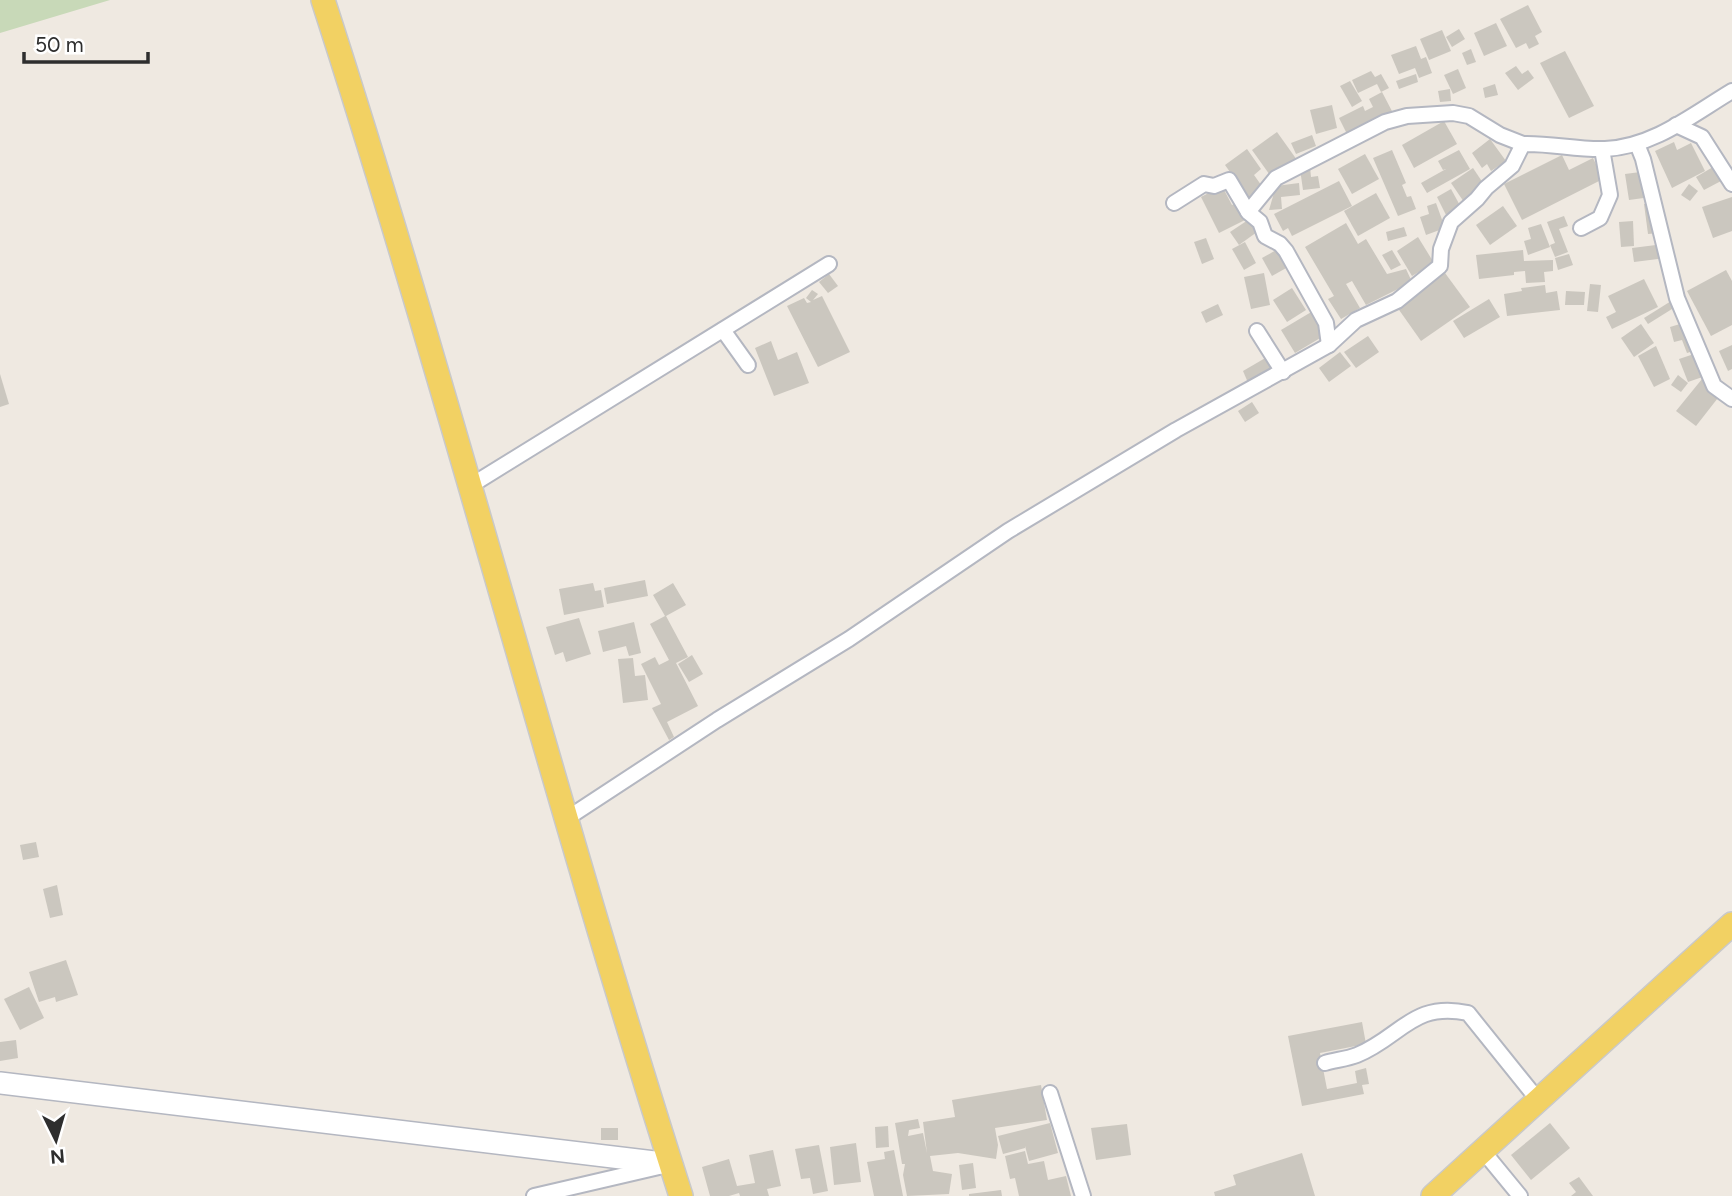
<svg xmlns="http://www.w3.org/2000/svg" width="1732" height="1196" viewBox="0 0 1732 1196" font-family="Figtree,sans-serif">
<rect width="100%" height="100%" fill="#efe9e1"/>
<polygon fill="#c8d9b8" points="0,0 110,0 0,33"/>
<g fill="#cbc7bf">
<polygon points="1528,5 1542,32 1535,36 1539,44 1529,49 1526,43 1516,48 1500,19"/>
<polygon points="1496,23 1507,46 1484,56 1474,33"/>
<polygon points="1459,29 1465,39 1452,47 1446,37"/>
<polygon points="1442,30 1451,51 1429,60 1420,39"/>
<polygon points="1416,46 1421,59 1426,57 1432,73 1419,78 1415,68 1399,74 1391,55"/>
<polygon points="1471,49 1476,62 1467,65 1462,53"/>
<polygon points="1565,51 1594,106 1569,118 1540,63"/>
<polygon points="1516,66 1522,74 1528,70 1534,78 1518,90 1505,73"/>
<polygon points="1458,69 1466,88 1453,94 1444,75"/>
<polygon points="1371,71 1375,77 1381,74 1389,88 1381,92 1377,84 1358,93 1352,80"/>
<polygon points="1416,74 1418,82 1399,89 1396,81"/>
<polygon points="1350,81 1362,101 1352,107 1340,86"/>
<polygon points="1495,84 1498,95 1485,98 1483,88"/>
<polygon points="1450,89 1451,101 1440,102 1438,91"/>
<polygon points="1382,92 1394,115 1349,138 1339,118 1363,106 1365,111 1373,107 1369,99"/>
<polygon points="1332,105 1337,128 1316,134 1310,110"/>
<polygon points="1444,121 1457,144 1414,168 1402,145"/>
<polygon points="1277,132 1297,160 1272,178 1252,150"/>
<polygon points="1312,135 1316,146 1296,154 1291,143"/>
<polygon points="1490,139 1506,161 1491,171 1487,164 1482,168 1472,153"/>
<polygon points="1674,142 1677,150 1691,143 1705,171 1672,188 1655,151"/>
<polygon points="1247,149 1261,169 1254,175 1264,189 1250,200 1225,165"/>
<polygon points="1392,150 1406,183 1402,185 1407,197 1411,196 1416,209 1398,216 1373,158"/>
<polygon points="1459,150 1470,169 1427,193 1421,183 1446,169 1443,170 1438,161"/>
<polygon points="1365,154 1379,179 1352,194 1338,169"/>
<polygon points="1562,155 1569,170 1593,158 1603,179 1522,220 1504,184"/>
<polygon points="1310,167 1311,177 1318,176 1320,188 1303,190 1300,169"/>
<polygon points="1713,167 1721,181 1704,190 1696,177"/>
<polygon points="1473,168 1485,186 1464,202 1451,183"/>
<polygon points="1648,171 1651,197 1629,200 1625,174"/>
<polygon points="1339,181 1352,206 1292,236 1288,228 1283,231 1274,214"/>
<polygon points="1299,183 1300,195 1281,197 1282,209 1269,210 1276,186"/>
<polygon points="1689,184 1698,191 1690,201 1681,195"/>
<polygon points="1222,186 1232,205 1238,202 1247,219 1219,233 1201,197"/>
<polygon points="1451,189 1463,211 1448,219 1437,197"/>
<polygon points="1376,193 1390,218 1358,236 1344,211"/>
<polygon points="1732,197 1732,231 1713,238 1702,207"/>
<polygon points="1436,203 1445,228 1426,235 1420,217 1429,214 1427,206"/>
<polygon points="1655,203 1659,233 1648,234 1644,204"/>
<polygon points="1503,206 1517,226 1490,245 1476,225"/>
<polygon points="1564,216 1568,226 1559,229 1568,252 1555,257 1550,245 1555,243 1547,222"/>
<polygon points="1248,220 1257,232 1239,245 1230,232"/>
<polygon points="1633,221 1634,246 1621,247 1619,222"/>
<polygon points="1346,223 1358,244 1366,239 1387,274 1406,269 1412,282 1366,305 1352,281 1346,284 1360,308 1341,319 1328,299 1334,296 1305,247"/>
<polygon points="1541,224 1550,247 1528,255 1524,241 1531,239 1528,228"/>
<polygon points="1404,227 1407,236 1388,241 1386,232"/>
<polygon points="1418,237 1434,263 1412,276 1397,251"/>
<polygon points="1206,238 1214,259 1202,264 1194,242"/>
<polygon points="1245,242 1256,263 1244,270 1232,249"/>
<polygon points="1664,244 1666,258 1634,262 1632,248"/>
<polygon points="1278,249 1288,267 1272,276 1262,258"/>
<polygon points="1392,250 1401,265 1391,270 1382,255"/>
<polygon points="1523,250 1524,261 1553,260 1553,271 1544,272 1545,282 1526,283 1525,271 1514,272 1514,275 1479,279 1476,255"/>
<polygon points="1569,254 1573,265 1558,270 1555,258"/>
<polygon points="1726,270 1732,281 1732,325 1711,336 1687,291"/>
<polygon points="1264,273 1270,305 1251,309 1244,277"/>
<polygon points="1445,273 1470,307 1421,341 1397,307"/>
<polygon points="829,274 838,286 828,293 819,282"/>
<polygon points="1644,279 1658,307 1612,329 1606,317 1616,312 1608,296"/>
<polygon points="1590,284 1601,285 1598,312 1587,311"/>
<polygon points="1545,285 1546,293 1557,291 1560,310 1507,316 1504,294 1522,291 1521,288"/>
<polygon points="1292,288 1306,310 1287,322 1273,300"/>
<polygon points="812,290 818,294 813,300 822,296 850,352 818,367 787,306 804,298 807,303 811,302 806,298"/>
<polygon points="1566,291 1585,292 1584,305 1565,305"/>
<polygon points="1676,298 1680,304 1648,324 1644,318"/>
<polygon points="1489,299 1500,317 1464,338 1453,321"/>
<polygon points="1218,304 1223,315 1206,323 1201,312"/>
<polygon points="1313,311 1327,334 1295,353 1281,330"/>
<polygon points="1690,321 1700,349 1687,353 1682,340 1674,342 1670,327"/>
<polygon points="1641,324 1654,343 1634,357 1621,338"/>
<polygon points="1368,336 1379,352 1356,368 1344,352"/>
<polygon points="771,341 778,360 797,352 809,383 774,396 755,348"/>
<polygon points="1732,345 1732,369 1728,371 1719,351"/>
<polygon points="1656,346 1670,379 1654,387 1638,356"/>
<polygon points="1706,350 1714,373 1688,382 1679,359"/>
<polygon points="1340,352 1351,366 1329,382 1319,368"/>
<polygon points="1267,357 1275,373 1249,385 1243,371"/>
<polygon points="0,374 9,404 0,407"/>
<polygon points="1678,375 1688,383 1681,392 1671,385"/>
<polygon points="1702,379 1721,394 1696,426 1676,411"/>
<polygon points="1252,402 1259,413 1245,422 1238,411"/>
<polygon points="645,580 648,596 607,604 604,588"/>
<polygon points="593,583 595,591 601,590 604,607 564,615 559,589"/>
<polygon points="673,583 686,605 666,616 688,657 676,663 698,706 667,722 674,737 669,740 652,708 661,704 641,664 655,657 659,665 669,660 650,624 665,616 653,595"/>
<polygon points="579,618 591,654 566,662 563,652 555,655 546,627"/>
<polygon points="634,622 641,653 629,656 626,646 603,652 598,631"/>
<polygon points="692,655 703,674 689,682 678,664"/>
<polygon points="633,658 635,676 645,675 648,700 623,703 618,659"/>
<polygon points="36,842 39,857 23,860 20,845"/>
<polygon points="57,885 63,915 50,918 43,889"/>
<polygon points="66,960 78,995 56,1002 55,997 39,1002 29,972"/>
<polygon points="29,987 44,1018 20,1030 4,999"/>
<polygon points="1362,1022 1366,1044 1320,1053 1327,1089 1357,1083 1355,1071 1366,1068 1369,1084 1362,1085 1364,1094 1302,1106 1288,1036"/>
<polygon points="16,1040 18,1058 0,1061 0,1042"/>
<polygon points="1041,1085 1047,1120 995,1128 998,1145 996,1159 958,1153 930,1156 933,1171 952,1174 949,1194 907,1196 903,1175 905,1164 902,1164 895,1123 918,1119 920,1128 909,1130 908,1136 923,1133 927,1153 923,1122 955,1117 952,1100"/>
<polygon points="1050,1123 1058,1153 1029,1161 1025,1146 1025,1148 1003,1154 998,1136"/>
<polygon points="1550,1123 1570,1148 1531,1180 1511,1155"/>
<polygon points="1127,1124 1131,1155 1096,1160 1091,1128"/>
<polygon points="888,1126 889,1147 876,1148 875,1127"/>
<rect x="601" y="1128" width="17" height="12"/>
<polygon points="856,1143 861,1182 834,1185 830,1147"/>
<polygon points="819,1145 828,1191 813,1194 810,1178 801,1179 795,1149"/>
<polygon points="773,1150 781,1186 767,1189 769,1196 740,1196 739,1193 729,1196 710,1196 702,1167 729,1159 737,1186 755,1183 749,1155"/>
<polygon points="894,1150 903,1196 874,1196 867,1162 885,1159 884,1152"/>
<polygon points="1025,1151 1028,1164 1044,1161 1048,1180 1066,1176 1071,1196 1019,1196 1015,1178 1010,1179 1005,1156"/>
<polygon points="1302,1153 1315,1196 1215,1196 1214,1192 1236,1185 1233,1175"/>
<polygon points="973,1163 976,1188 962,1190 959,1165"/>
<polygon points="1579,1177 1593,1196 1571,1196 1576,1192 1569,1183"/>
<polygon points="1001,1190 1002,1196 969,1196 969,1194"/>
</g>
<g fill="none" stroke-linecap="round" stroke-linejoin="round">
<g stroke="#b4b7c1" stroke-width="18">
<g id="street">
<polyline points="1676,125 1702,137 1732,184"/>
<polyline points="1637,144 1643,159 1677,298 1714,386 1732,399"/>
<polyline points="1174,203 1204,184 1214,186 1229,180 1248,212 1276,178 1385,122 1407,116 1453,113 1469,116 1500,135 1523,144"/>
<polyline points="1248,212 1260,222 1265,236 1280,244 1286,251 1326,323 1329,345"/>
<polyline points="1581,228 1600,218 1610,195 1602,149"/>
<polyline points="723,330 748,365"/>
<polyline points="1257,331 1283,372"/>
<polyline points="470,486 829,264"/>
<path d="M566,819L717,720L849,639L1008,531L1176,430L1329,345L1356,320L1397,301L1440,266L1441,249L1451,222L1477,199L1486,188L1512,166L1523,144C1550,143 1577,150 1605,149C1653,147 1692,115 1732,91"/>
<path d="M1325,1063C1335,1060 1347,1059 1357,1055C1401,1037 1413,1001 1468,1013L1538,1100"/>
<polyline points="1050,1093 1083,1196"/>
<polyline points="1483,1151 1520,1196"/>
<polyline points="534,1196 659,1167"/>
</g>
</g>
<g stroke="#b4b7c1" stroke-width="24">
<polyline id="secondary" points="0,1083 671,1164"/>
</g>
<g stroke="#c9c9c9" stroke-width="26">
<g id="primary">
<path d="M323,0C451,396 554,800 681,1196"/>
<polyline points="1433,1196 1732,924"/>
</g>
</g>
<use href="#street" stroke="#fff" stroke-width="14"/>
<use href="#secondary" stroke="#fff" stroke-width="21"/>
<use href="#primary" stroke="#f2d163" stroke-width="23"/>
</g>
<g transform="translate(56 1140) rotate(175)" stroke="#ffffff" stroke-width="5" paint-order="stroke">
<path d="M0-5L12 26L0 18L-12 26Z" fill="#2e2e2e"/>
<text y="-10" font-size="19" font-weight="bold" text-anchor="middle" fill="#2e2e2e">N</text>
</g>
<path d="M24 52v10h124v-10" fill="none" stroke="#2e2e2e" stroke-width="3.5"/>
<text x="35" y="52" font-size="21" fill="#2e2e2e" stroke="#ffffff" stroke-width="5" paint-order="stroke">50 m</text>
</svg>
